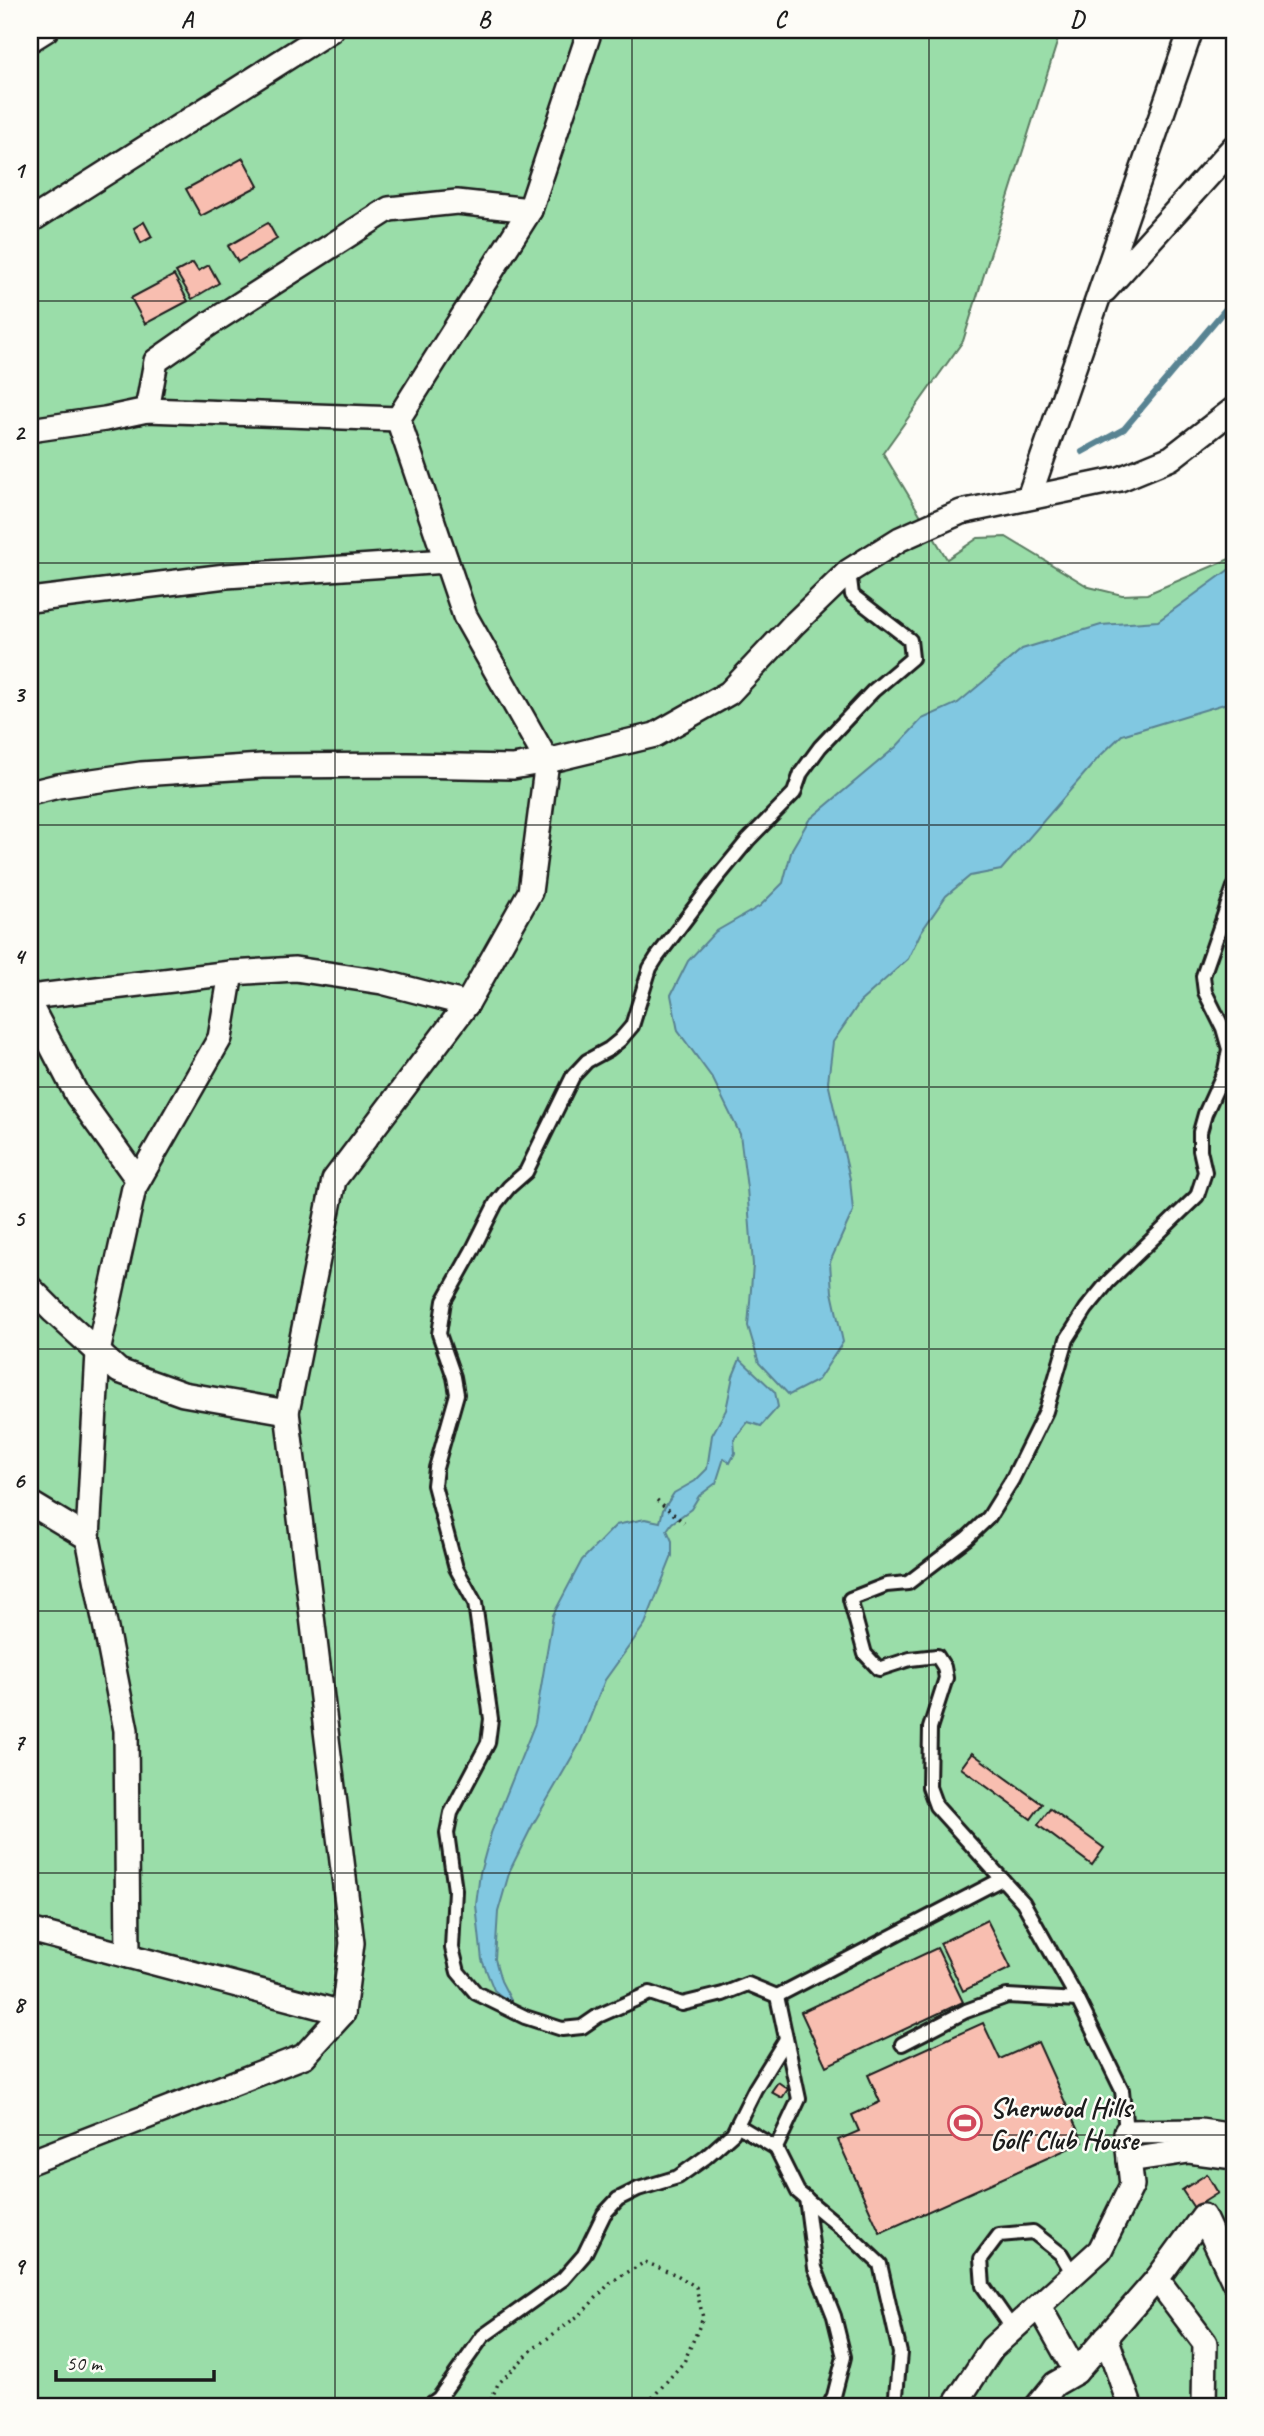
<svg xmlns="http://www.w3.org/2000/svg" width="1264" height="2436" viewBox="0 0 1264 2436" font-family="Caveat,sans-serif">
<rect width="100%" height="100%" fill="#fdfcf7"/>
<filter id="ink" filterUnits="userSpaceOnUse"><feTurbulence type="fractalNoise" baseFrequency=".0143" numOctaves="2"/><feDisplacementMap in="SourceGraphic" scale="14" xChannelSelector="R" yChannelSelector="G"/><feConvolveMatrix kernelMatrix="1 2 1 2 8 2 1 2 1" color-interpolation-filters="sRGB"/></filter>
<g filter="url(#ink)">
<polygon fill="#9adda9" stroke="#5b7c62" stroke-width="2" points="30,30 1061,30 963,341 883,453 947,559 978,538 1006,537 1089,587 1122,595 1147,594 1234,557 1234,2406 30,2406"/>
<g fill="#81c8e1" stroke="#598392" stroke-width="2">
<polygon points="1234,566 1234,701 1122,735 1099,757 1001,870 970,876 946,896 921,932 908,959 860,1002 833,1042 828,1082 850,1179 853,1211 830,1262 832,1292 843,1342 818,1380 789,1395 759,1363 748,1326 753,1265 747,1188 740,1134 713,1079 678,1031 671,995 688,961 715,932 760,906 783,883 792,849 809,820 896,747 922,719 958,703 1022,649 1101,625 1158,621"/>
<polygon points="740,1359 775,1392 778,1407 761,1426 748,1422 734,1439 735,1453 730,1463 724,1458 716,1483 699,1496 691,1509 672,1523 667,1530 672,1541 672,1556 645,1624 605,1680 580,1743 532,1826 510,1870 498,1912 495,1959 501,1981 515,2008 494,1990 482,1960 476,1905 480,1873 491,1833 535,1723 553,1615 582,1560 616,1525 645,1519 660,1522 663,1510 674,1493 695,1481 707,1469 712,1435 726,1410 733,1376"/>
</g>
<g fill="none" stroke-linecap="round" stroke-linejoin="round">
<polyline stroke="#598392" stroke-width="6" points="1082,452 1124,429 1234,299"/>
</g>
<g fill="#f8beb0" stroke="#1c1c1c" stroke-width="2">
<polygon points="243,158 258,186 201,216 186,189"/>
<polygon points="144,222 152,237 141,243 134,228"/>
<polygon points="268,223 277,239 238,262 228,246"/>
<polygon points="193,263 198,271 209,265 219,283 192,299 176,272"/>
<polygon points="174,275 188,301 145,324 131,298"/>
<polygon points="972,1753 1042,1804 1031,1819 961,1768"/>
<polygon points="1050,1809 1104,1848 1092,1865 1038,1825"/>
<polygon points="987,1920 1011,1968 963,1991 940,1943"/>
<polygon points="937,1948 963,2002 826,2066 801,2012"/>
<polygon points="983,2023 1000,2059 1038,2042 1083,2142 880,2233 838,2140 859,2131 852,2115 880,2102 868,2075"/>
<polygon points="778,2082 788,2089 782,2098 771,2092"/>
<polygon points="1207,2174 1218,2193 1194,2208 1182,2190"/>
</g>
<g fill="none" stroke-linecap="round" stroke-linejoin="round">
<g stroke="#1c1c1c" stroke-width="18">
<g id="service">
<polyline points="1002,1879 936,1806 929,1787 930,1728 946,1678 944,1667 937,1656 910,1659 879,1669 865,1654 850,1599 886,1585 908,1583 967,1538 989,1517 1012,1480 1046,1411 1067,1339 1086,1309 1108,1282 1197,1196 1205,1172 1200,1150 1200,1132 1205,1114 1225,1070 1229,1049 1223,1028 1205,992 1203,976 1234,887"/>
<polyline points="777,1996 748,1984 723,1994 682,2004 650,1993 598,2016 582,2027 562,2029 525,2017 476,1993 458,1972 452,1948 455,1890 447,1833 451,1813 488,1743 491,1719 475,1603 456,1568 434,1485 436,1468 457,1394 454,1377 439,1334 444,1301 472,1251 496,1203 509,1187 526,1172 573,1076 587,1061 609,1049 620,1040 632,1026 650,968 657,957 716,879 748,840 794,793 801,773 820,747 873,691 912,658 910,640 852,595 849,571"/>
<polyline points="902,2044 966,2011 1007,1996 1078,2000"/>
<polyline points="737,2125 776,2148"/>
<polyline points="806,2198 815,2268 834,2316 844,2357 834,2396 829,2406"/>
<polyline points="1013,2329 983,2286 981,2259 999,2235 1033,2232 1061,2254 1073,2274"/>
<polyline points="428,2406 439,2398 483,2336 563,2279 584,2255 604,2214 618,2199 638,2189 678,2177 706,2157 733,2133 755,2089 786,2039"/>
<polyline points="895,2406 900,2353 880,2264 846,2232 798,2192 776,2148 799,2099 777,1996 1002,1879 1023,1902 1078,2000 1122,2090 1126,2132"/>
</g>
</g>
<g stroke="#1c1c1c" stroke-width="28">
<g id="minor">
<polyline points="30,40 46,30"/>
<polyline points="30,221 331,30"/>
<polyline points="1105,290 1234,147"/>
<polyline points="147,410 156,361 209,324 389,209 457,202 530,210"/>
<polyline points="30,430 105,419 147,410 398,419"/>
<polyline points="1029,497 1191,30"/>
<polyline points="30,600 226,576 446,561"/>
<polyline points="30,793 58,786 141,774 262,766 408,765 513,767 547,761 655,735 729,693 794,624 849,571 900,539 961,512 1120,479 1171,458 1234,409"/>
<polyline points="30,997 231,973 295,969 382,982 467,1004"/>
<polyline points="30,1005 77,1095 138,1180"/>
<polyline points="30,1288 54,1312 119,1371 183,1394 287,1412"/>
<polyline points="30,1503 88,1538"/>
<polyline points="30,1930 343,2013"/>
<polyline points="128,1956 126,1730 88,1538 98,1352 134,1188 220,1038 231,973"/>
<polyline points="1129,2160 1189,2151 1234,2157"/>
<polyline points="30,2162 304,2056 343,2013 352,1943 287,1412 334,1180 467,1004 530,892 547,761 465,616 398,419 530,210 590,30"/>
<polyline points="1157,2279 1205,2343 1204,2406"/>
<polyline points="1039,2306 1076,2372"/>
<polyline points="1106,2337 1130,2406"/>
<polyline points="954,2406 992,2348 1100,2250 1132,2185 1126,2132 1200,2131 1234,2136"/>
<polyline points="1037,2406 1055,2384 1076,2372 1157,2279 1203,2216 1234,2282"/>
</g>
</g>
<g stroke="#1c1c1c" stroke-width="3.5" stroke-dasharray="2 5" stroke-linecap="butt">
<polyline points="657,1500 684,1523"/>
<polyline points="488,2406 498,2384 533,2349 582,2313 611,2282 645,2262 677,2275 696,2287 703,2318 684,2362 645,2406"/>
</g>
<use href="#service" stroke="#fdfcf7" stroke-width="12"/>
<use href="#minor" stroke="#fdfcf7" stroke-width="23"/>
</g>
</g>
<path fill="none" stroke="#1c1c1c" stroke-width="2" stroke-opacity="0.55" d="M335,30V2406M632,30V2406M929,30V2406M30,301H1234M30,563H1234M30,825H1234M30,1087H1234M30,1349H1234M30,1611H1234M30,1873H1234M30,2135H1234"/>
<defs>
<g id="stadium-ring" transform="scale(1.75)"><circle r="9.5" fill="#fdfcf7" stroke="#d1495b" stroke-width="1.5"/><path d="M0-5a6.5 5 0 1 0 0 10a6.5 5 0 1 0 0-10ZM-3.5-1.8h7v3.6h-7Z" fill="#d1495b"/></g>
</defs>
<g fill-rule="evenodd">
<use href="#stadium-ring" x="965" y="2123"/>
</g>
<g text-anchor="middle" stroke-width="5" stroke-linejoin="round" paint-order="stroke">
<g font-size="28" font-weight="bold" fill="#1c1c1c" stroke="#fdfcf7" text-anchor="start">
<text x="990" y="2117">Sherwood Hills<tspan x="990" dy="32">Golf Club House</tspan></text>
</g>
</g>
<rect width="1264" height="2436" fill="none" stroke="#fdfcf7" stroke-width="77"/>
<path d="M56 2370v10h158v-10" fill="none" stroke="#1c1c1c" stroke-width="3.5"/>
<text x="66" y="2370" font-size="21" fill="#1c1c1c" stroke="#fdfcf7" stroke-width="5" paint-order="stroke">50 m</text>
<rect x="38" y="38" width="1188" height="2360" fill="none" stroke="#1c1c1c" stroke-width="2.5"/>
<g font-size="23" text-anchor="middle" font-weight="bold" fill="#1c1c1c">
<text x="187" y="27">A</text>
<text x="484" y="27">B</text>
<text x="780" y="27">C</text>
<text x="1077" y="27">D</text>
<text x="19" y="178">1</text>
<text x="19" y="440">2</text>
<text x="19" y="702">3</text>
<text x="19" y="964">4</text>
<text x="19" y="1226">5</text>
<text x="19" y="1488">6</text>
<text x="19" y="1750">7</text>
<text x="19" y="2012">8</text>
<text x="19" y="2274">9</text>
</g>
</svg>
